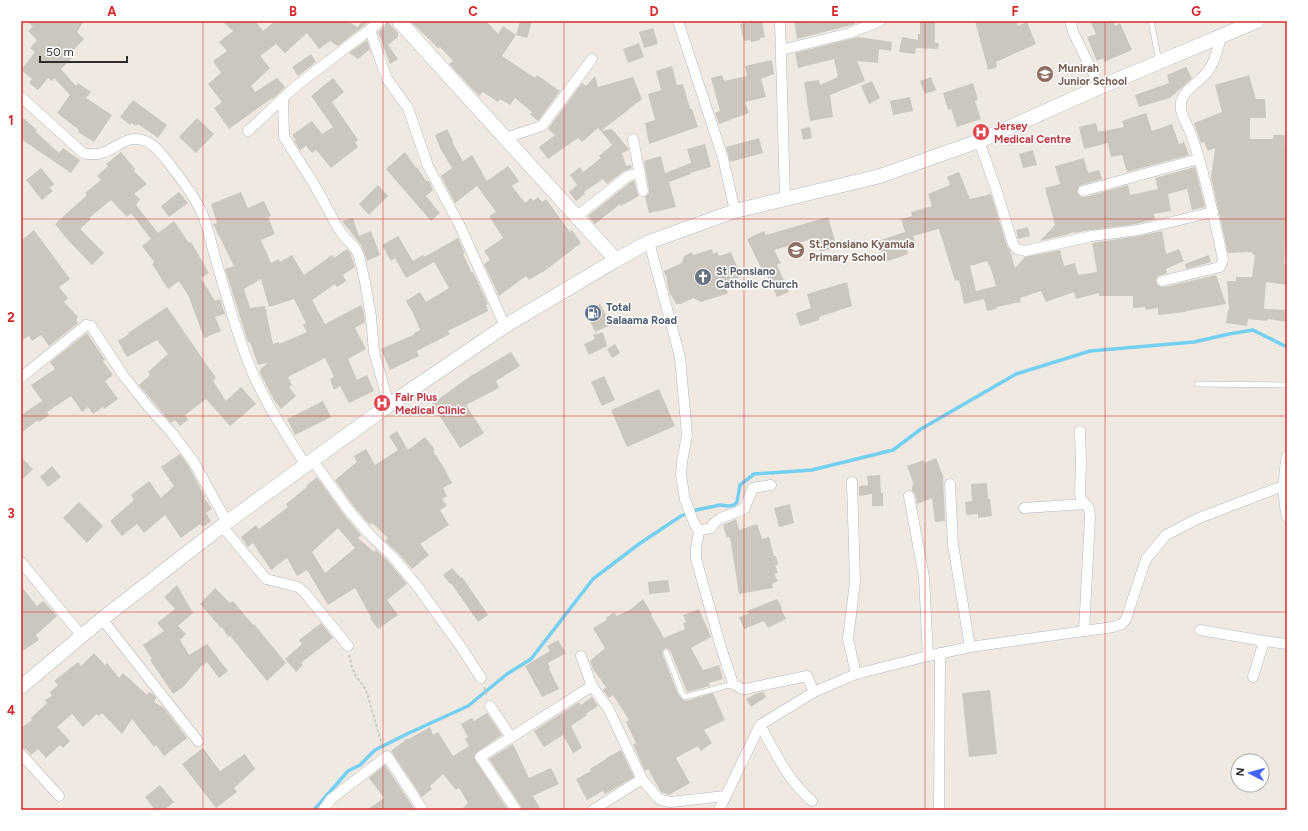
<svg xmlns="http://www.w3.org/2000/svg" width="1308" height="831" viewBox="0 0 1308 831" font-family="Figtree,sans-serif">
<rect width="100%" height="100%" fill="#efe9e1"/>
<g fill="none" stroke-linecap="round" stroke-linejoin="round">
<polyline stroke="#75cff0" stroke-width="3.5" points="314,810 348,771 360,765 375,750 409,733 468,706 507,674 531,659 593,579 639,544 681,516 696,510 720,505 728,506 734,505 737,502 740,485 754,474 812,470 893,450 921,429 1016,374 1090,351 1194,342 1229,334 1253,330 1287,347"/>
</g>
<g fill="#cbc7bf" fill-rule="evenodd">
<polygon points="26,21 84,21 77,32 84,39 71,53 74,56 61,69 76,86 78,83 91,92 86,98 112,115 94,142 78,132 79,130 57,113 70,95 54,78 52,81 48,78 38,90 29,83 32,79 21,70 35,52 30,48 37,40 28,31 33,26"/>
<polygon points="222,21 255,21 263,31 275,21 348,21 357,27 363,21 370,21 338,46 330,41 319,49 307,33 285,53 276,44 260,56 270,68 251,86 255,92 277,78 285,87 273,99 272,98 229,129 214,108 222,102 208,84 221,73 213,61 227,51 219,42 233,31"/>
<polygon points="387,21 398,33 398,37 388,45 398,59 390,64 378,32 385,26"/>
<polygon points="410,21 486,21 498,34 503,26 516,35 502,56 535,78 537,75 560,91 538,121 530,114 532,112 515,98 510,105 500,99 498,102 483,92 479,96 449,64 453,61 440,47 438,48"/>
<polygon points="520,21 532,21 527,38 516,35"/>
<polygon points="756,21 762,21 765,37 760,38 760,40 751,42 750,40 744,41 740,24"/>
<polygon points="794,21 813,21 814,23 823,21 854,21 855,24 797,39"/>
<polygon points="920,21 935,21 935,43 939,43 938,49 916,48 915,54 899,52 902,37 918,40 918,34 920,34"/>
<polygon points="975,21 1016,21 1018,26 1027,22 1036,44 996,62 997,67 988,70"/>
<polygon points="1090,21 1113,21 1115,26 1120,23 1132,50 1104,62 1103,58 1097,61 1087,37 1096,34"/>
<polygon points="653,28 658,44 644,48 639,32"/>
<polygon points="858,37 892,42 891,51 879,49 878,63 857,61 865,81 830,95 833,117 810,121 804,82 819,80 820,85 838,77 834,59 798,68 795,53"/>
<polygon points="367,40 371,53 369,50 358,59 349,53"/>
<polygon points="639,43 644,57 628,63 623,49"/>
<polygon points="311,54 316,62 298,76 292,67"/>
<polygon points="772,60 774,74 761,79 766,97 745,102 749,113 719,124 715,113 720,111 711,78 722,75 724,81 747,76 745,66"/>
<polygon points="672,66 677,85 683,84 690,109 692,109 698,127 649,144 645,123 655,120 648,94 661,90 656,71"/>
<polygon points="1186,67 1192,78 1170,98 1139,107 1135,95 1169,83 1167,75"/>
<polygon points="1249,75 1256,99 1265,99 1266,118 1250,118 1250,139 1273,139 1273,135 1285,135 1285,147 1287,147 1287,225 1284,264 1287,264 1287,285 1266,282 1264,309 1287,310 1287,322 1268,319 1267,321 1248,319 1247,326 1226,323 1228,310 1229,310 1227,281 1236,281 1236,277 1252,277 1255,255 1252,254 1253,252 1228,253 1211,177 1215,148 1208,151 1204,142 1201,143 1194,123 1222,112 1215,85"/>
<polygon points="595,76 598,87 633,77 642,99 601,131 598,128 582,142 578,138 548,159 539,147 555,135 548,129 582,83 586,86"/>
<polygon points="931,77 936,90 925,94 920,81"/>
<polygon points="333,78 344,92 332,102 358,140 355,142 358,147 331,168 316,150 312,153 306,146 300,150 294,141 296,140 292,135 312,121 322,134 333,127 311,96"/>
<polygon points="872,81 880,98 869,104 861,86"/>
<polygon points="973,83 978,100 975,101 981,119 957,127 951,109 948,110 943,93"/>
<polygon points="910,97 913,111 893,115 890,101"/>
<polygon points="133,100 167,125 158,138 138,124 136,126 132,123 130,125 120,117"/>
<polygon points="1146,113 1152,131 1172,124 1179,144 1184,142 1189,155 1127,172 1122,155 1111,157 1108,143 1084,149 1079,127 1096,123 1098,132 1124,127 1122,121"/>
<polygon points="21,116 37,130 36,132 59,153 63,148 80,160 71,173 21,139"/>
<polygon points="197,118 214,134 196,153 179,137"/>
<polygon points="810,127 812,138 803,140 801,129"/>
<polygon points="447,129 453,141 452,142 463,161 472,155 487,181 508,166 519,181 512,186 525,203 531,198 533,201 538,197 542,202 546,199 570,232 572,230 581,243 542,273 542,272 529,280 526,276 499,296 484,264 490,260 484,251 503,238 489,216 496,212 477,186 455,203 441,176 452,168 441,150 435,135"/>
<polygon points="612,129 628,148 629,150 622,153 626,166 631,165 632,168 624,171 607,184 603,179 584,192 585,194 576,201 569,192 577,185 570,175 580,167 583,172 601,158 599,156 612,145 601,131"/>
<polygon points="759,138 763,153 730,162 726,147"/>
<polygon points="705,144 711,167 690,173 691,174 669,182 676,207 649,213 645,197 649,193 649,190 644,161 661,156 665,173 691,163 687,149"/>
<polygon points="1033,150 1037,165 1023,168 1019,154"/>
<polygon points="121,152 135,169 134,171 147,184 134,194 140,199 136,205 158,233 174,221 189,243 191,242 209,273 201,278 215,301 220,299 225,314 215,317 221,331 204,338 189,297 179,281 168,289 152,264 154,262 142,246 151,239 131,213 127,217 111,200 90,217 91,219 80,229 104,253 92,265 66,238 55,224 87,195 85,193 101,180 97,176 108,166 106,164"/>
<polygon points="405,152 416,168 417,167 426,181 429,181 433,190 426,196 440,213 431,221 386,169"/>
<polygon points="1084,158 1088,173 1099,170 1102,179 1079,186 1077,192 1081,197 1085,197 1128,185 1130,195 1158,189 1155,178 1195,167 1205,207 1192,210 1187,189 1168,194 1171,211 1154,214 1155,219 1137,224 1091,230 1074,233 1074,232 1065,235 1040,241 1055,225 1045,188 1060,184 1055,166"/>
<polygon points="41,168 54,184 50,188 53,191 42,200 26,180"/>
<path d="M959,172L970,199L991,194L1007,246L1010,250L1015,268L1025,257L1060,250L1064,266L1075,263L1078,275L1097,272L1092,243L1139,236L1162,231L1166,254L1179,249L1184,261L1166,269L1167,273L1158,276L1156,280L1157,285L1164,287L1216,275L1226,304L1186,311V312L1158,315V308L1146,310L1145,307L1133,308V296H1099V293L1076,299L1074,292L1046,302L1041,291L1020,298L1021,302L996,307L997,309L987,311L984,299L964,304L959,280L955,281L939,229L913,236L916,244L906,247L908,254L885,262L878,241L905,232L901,219L912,216L911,212L932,206L928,194L950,185L947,177ZM987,261L989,266H990L996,286L976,291L970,266Z"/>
<polygon points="634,181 637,192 639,196 621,206 620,204 595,224 588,216 631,182"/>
<polygon points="378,185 388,196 369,215 359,204"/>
<polygon points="179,192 188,203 169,217 161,206"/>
<path d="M241,192L248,208L264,201L271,216L268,217L275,234L261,240L271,263L279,259L280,262L292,255L304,275L332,255L334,258L347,249L350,252L355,267L343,275L346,281L337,287L335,284L312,300L325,324L361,305L363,309L365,322L355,328L366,349L348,359L357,380L367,375L374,391L349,403L340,386L334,390L330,379L334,377L325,358L288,377L292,385L289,387L296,396L281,409L274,400L260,373V370L267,363L258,365L250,342H248L247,339L234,297L225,269L234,266L213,224L217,223L211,204ZM261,279L269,307L294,299L306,323L303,325L307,332L279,344V342L273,344L265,306L250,308L244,289Z"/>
<polygon points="828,217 837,247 820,252 816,238 774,250 781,263 777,265 789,292 777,297 765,271 763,272 747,239 764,231 766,235"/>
<polygon points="353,218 359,236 371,231 380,255 367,261 367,260 361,245 342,221"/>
<polygon points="1028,227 1030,236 1018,239 1016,230"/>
<polygon points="34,230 70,279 59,287 68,298 64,302 78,317 76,320 78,323 49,346 41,335 32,341 29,336 21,341 21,241"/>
<polygon points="398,236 413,261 423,255 424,257 458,238 465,253 463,254 472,273 473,272 488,304 486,305 488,311 448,331 450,334 417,351 419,356 390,370 381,349 415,334 414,333 420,330 413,313 406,301 420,292 426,302 449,288 434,262 406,278 395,258 391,261 382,245"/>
<polygon points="712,249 713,254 717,252 719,256 731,252 741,276 726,288 728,293 723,295 701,302 693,298 681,304 676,304 671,295 670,295 667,283 667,279 664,271 682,263 684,256 692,252 693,255"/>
<polygon points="1209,255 1211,262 1186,269 1185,264"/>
<polygon points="847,282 852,306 819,317 819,320 800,326 796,313 811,308 807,294"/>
<polygon points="600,304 611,325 595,332 585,311"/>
<polygon points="167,307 216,378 213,381 226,401 241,387 256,404 230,426 206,399 185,415 188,420 180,426 175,420 171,423 139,385 150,375 148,372 168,354 157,340 127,357 118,341 129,334 128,333"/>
<polygon points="603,332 607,346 589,355 584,344 595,339 593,335"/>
<polygon points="87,333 105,360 103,361 113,375 105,381 118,399 104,409 103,407 93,414 88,407 82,412 71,396 47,412 49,415 39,422 38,420 21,433 21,415 42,401 31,385 55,369 50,362"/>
<polygon points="615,344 620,353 612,358 607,349"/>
<polygon points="511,352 520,366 496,381 499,388 466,405 484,433 460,448 432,404 469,377"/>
<polygon points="604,376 615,400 602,406 591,382"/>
<polygon points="659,389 675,426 627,447 611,410"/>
<polygon points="323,401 331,417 295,435 287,419"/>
<polygon points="397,431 408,450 425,437 435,450 433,451 446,471 446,472 452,483 443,488 447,496 442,499 447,506 440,510 449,525 420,544 429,555 412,569 398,553 385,541 388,538 372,523 370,525 355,508 335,480 357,462 354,456 366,449 375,465 398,450 389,436"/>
<polygon points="180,454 188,465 205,497 204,498 212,509 206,513 211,521 203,527 200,524 181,538 165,515 144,533 137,524 122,536 110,521 134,500 131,495 149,481 161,498 174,486 161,467"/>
<polygon points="21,457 33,469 21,481"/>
<polygon points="936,458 943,476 945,521 935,522 932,498 917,504 915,494 912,490 913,482 907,466 924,460 924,463"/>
<polygon points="52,466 61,477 48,487 40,477"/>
<polygon points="880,475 881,493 883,493 883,506 872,506 872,494 859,496 859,486 868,485 867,476"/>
<path d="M317,477L345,516L361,535L358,538L374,552L376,550L388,561L407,584L387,600L398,615L378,629L370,618L371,617L355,588L328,605L307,570L297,576L287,558L271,570L253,543L248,547L241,537L256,525L259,529L288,507L286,504L307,487L306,486ZM338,528L355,548L325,573L312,552Z"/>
<polygon points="987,483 988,499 990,499 992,516 978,518 978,514 966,515 965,502 972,501 971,484"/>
<polygon points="79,502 103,526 87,543 63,518"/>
<polygon points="790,504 794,523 779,527 774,508"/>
<polygon points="736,519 739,530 757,524 762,539 769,537 774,556 776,556 778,565 775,565 778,573 774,574 778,581 772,584 773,588 739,594 730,537 727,538 723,525"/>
<polygon points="452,568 461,578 462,577 488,615 478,622 451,583 450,584 443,575"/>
<polygon points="668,580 670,592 649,594 648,582"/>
<polygon points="177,585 193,613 178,626 186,634 180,640 189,655 207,644 228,671 219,678 207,662 203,666 202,665 183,687 173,694 150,660 152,659 143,645 164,631 157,623 175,609 164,597"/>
<polygon points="21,586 37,606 43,601 57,616 36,635 39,640 21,652"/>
<polygon points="215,588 230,603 233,601 253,625 254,624 286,663 267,681 230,636 228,637 222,627 221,628 200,604"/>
<polygon points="643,599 652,614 651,615 664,638 685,629 683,623 686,622 683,615 699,609 711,637 691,648 703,670 719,665 723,679 709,683 710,686 687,692 670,650 666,648 663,650 662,653 678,694 682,699 686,701 713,693 725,720 704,730 712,743 701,751 698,746 676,758 690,783 669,795 661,792 648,769 645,771 633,744 636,743 626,722 629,720 613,695 609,698 603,690 606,687 593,669 590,661 605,648 593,628 607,620 606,618 614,612 617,616 631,609"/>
<polygon points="777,599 782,608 781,609 786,619 768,628 764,621 744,629 739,617 748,614 747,611"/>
<polygon points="321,623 333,638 301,663 303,665 296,672 285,659 302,644 299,640"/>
<polygon points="558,640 566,653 548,663 550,668 549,669 559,689 542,697 525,666 550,651 547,646"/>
<polygon points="94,653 105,665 107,663 119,678 123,673 147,695 149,692 154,695 156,698 154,702 164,708 187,738 164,756 156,745 154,747 132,719 122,734 102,713 99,716 97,714 83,727 72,714 57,727 70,741 63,748 60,745 46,758 38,749 31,755 26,749 21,748 21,728 32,720 31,718 47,703 45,700 52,696 50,692 58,685 54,681 78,662 81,666"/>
<polygon points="990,690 997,754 969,757 962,693"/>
<polygon points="763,692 766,697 751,707 746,699 755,694"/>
<polygon points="592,697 598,706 586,714 587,715 571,726 582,748 573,753 563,735 544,747 534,731 579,702 581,705"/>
<polygon points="487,713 502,735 477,752 474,758 508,810 461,810 468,803 459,788 456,790 443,774 430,786 432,789 422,797 391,751 408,738 409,739 430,727 433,735 438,732 453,756 469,746 465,739 468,737 461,724 472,718 474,721"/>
<polygon points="513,744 529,778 551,768 559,784 533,796 541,810 522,810 521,806 489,759"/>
<polygon points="203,748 220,771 245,754 255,769 234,788 237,792 216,808 182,764"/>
<polygon points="621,750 634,777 605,794 603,791 587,800 576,779 591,771 590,769 606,759 606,758"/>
<polygon points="385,765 415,810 367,810 384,798 369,778"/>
<polygon points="160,785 174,802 164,810 155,810 145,797"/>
</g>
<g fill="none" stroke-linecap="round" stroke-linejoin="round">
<g stroke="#b4b7c1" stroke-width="6">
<g id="lane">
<polyline points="1151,21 1159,61"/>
<polyline points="1197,384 1287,385"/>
<polyline points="666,652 682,693 685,697 733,684"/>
</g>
</g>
<g stroke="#b4b7c1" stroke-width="11">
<g id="street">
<polyline points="678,21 723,158 735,211"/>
<polyline points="780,21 785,199"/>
<polyline points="1070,21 1073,32 1100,87"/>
<polyline points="370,30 387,79 408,108 428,166 459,224 505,326"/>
<polyline points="781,50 850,33 880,21"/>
<path d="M21,97L83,153C112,161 121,131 145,141C156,145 164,157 171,166C183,181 194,196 202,213C208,227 211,243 215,257C226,294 236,333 251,369C265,403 287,435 306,466"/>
<polyline points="283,99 284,137 314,184 338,228 344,236 355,248 359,256 365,282 371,317 374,352 389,405"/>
<polyline points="248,131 296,86 381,21"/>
<polyline points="505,138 542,126 592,59"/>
<polyline points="633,139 643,191"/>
<polyline points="979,141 997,192 1013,244 1017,249 1025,251 1092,236 1138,230 1213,212"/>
<polyline points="1083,191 1198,159"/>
<polyline points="576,217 628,176 640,173"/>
<polyline points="649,242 680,357 687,435 682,462 681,475 685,500 695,525 699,531 696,548 696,559 720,644 733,684 742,689 745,689 807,676 814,692"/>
<path d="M1162,281L1220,267L1223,259C1214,219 1205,173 1191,134C1187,123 1177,111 1182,99C1187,86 1204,80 1210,68C1216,58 1218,46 1222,36"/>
<path d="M21,378C42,359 65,343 86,325L91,326L123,375L151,410L172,433L193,461L227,522"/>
<polyline points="1080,431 1081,464 1080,492 1081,499 1089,508 1090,517 1084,631"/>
<path d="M1287,456C1283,477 1282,497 1287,517"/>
<polyline points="313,461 350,512 370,535 393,557 418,587 463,650 481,678"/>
<polyline points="852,482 855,582 848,639 856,674"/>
<polyline points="950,484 953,545 970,647"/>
<polyline points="909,496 924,577 928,656"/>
<polyline points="1024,508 1085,504"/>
<polyline points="222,526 266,579 298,587 305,593 348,646"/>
<polyline points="699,531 711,528 714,523 721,518 744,509 753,488 771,485"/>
<polyline points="21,562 82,636"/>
<polyline points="102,619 198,741"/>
<polyline points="1200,630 1264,641 1287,644"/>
<polyline points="581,656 592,686 608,708 642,779 657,797 661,800 671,802 725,796"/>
<polyline points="1253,677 1264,641"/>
<polyline points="490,706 511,737"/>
<path d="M760,725C775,752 788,781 812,801"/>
<polyline points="21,754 59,796"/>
<polyline points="323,810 331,799 387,756 423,810"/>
<polyline points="516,810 480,757 592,686"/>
<polyline points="593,810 642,779"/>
<polyline points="719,810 760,725 814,692 856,674 928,656 970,647 1113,627 1122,624 1126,619 1146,559 1166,535 1199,518 1283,486"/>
<polyline points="939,810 940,653"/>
</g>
</g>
<g stroke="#b4b7c1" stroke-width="15">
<g id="secondary">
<polyline points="399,21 616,260"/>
<polyline points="21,687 102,619 227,522 389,405 505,326 616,260 649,242 735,211 880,176 979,141 1100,87 1257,21"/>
</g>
</g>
<g stroke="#c9c9c9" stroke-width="2" stroke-dasharray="3 2" stroke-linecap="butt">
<polyline points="349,655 352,667 356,676 366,690 383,748"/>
<polyline points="484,687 487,696"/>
</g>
<use href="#lane" stroke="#fff" stroke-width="5"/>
<use href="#street" stroke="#fff" stroke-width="10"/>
<use href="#secondary" stroke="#fff" stroke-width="14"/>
</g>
<path fill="none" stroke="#d62828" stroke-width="1" stroke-opacity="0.55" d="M203,21V810M383,21V810M564,21V810M744,21V810M925,21V810M1105,21V810M21,219H1287M21,416H1287M21,612H1287"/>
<defs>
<g id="school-disc" transform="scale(0.9)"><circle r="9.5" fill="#8d6e63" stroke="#fff"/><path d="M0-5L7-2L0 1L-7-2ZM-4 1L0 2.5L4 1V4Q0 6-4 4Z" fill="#fff"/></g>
<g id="hospital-disc" transform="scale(0.9)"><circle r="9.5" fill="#e0444e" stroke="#fff"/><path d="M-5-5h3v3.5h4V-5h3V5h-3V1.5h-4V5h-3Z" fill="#fff"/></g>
<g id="church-disc" transform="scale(0.9)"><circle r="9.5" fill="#6b7280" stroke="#fff"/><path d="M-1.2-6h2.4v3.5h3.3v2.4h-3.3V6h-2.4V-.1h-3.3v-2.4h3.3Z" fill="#fff"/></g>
<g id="fuel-disc" transform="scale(0.9)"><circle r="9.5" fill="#5c6f8a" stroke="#fff"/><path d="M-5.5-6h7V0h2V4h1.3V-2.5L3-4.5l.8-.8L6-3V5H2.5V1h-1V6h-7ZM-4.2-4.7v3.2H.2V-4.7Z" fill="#fff"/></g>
</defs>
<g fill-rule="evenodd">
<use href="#school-disc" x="1045" y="74"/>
<use href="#hospital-disc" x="981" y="132"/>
<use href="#school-disc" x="796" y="250"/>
<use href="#church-disc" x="703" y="277"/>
<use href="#fuel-disc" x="593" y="313"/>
<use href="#hospital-disc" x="382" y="403"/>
</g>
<g text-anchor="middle" stroke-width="3" stroke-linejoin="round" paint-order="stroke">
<g font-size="11" font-weight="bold" fill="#785e54" stroke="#fff" text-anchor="start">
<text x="1058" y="72">Munirah<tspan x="1058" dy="13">Junior School</tspan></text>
<text x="809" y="248">St.Ponsiano Kyamula<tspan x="809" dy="13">Primary School</tspan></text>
</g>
<g font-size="11" font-weight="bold" fill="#be3a42" stroke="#fff" text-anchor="start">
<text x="994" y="130">Jersey<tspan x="994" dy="13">Medical Centre</tspan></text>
<text x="395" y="401">Fair Plus<tspan x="395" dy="13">Medical Clinic</tspan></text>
</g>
<g font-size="11" font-weight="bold" fill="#5b616d" stroke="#fff" text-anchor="start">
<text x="716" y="275">St Ponsiano<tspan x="716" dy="13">Catholic Church</tspan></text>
</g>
<g font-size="11" font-weight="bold" fill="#4e5e75" stroke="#fff" text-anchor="start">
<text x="606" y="311">Total<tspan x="606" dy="13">Salaama Road</tspan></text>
</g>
</g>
<rect width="1308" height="831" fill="none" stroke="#ffffff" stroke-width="44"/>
<g transform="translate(1250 773) rotate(276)"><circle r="19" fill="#ffffff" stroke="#ababab"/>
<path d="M0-3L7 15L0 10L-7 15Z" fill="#4264fb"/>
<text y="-6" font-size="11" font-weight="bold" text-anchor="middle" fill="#2e2e2e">N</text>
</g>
<path d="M40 56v6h87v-6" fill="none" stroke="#2e2e2e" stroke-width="2"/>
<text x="46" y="56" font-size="12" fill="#2e2e2e" stroke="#ffffff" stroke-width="3" paint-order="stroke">50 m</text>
<rect x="22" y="22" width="1264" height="787" fill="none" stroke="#d62828" stroke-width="1.5"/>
<g font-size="13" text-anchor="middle" font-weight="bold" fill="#d62828">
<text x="112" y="16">A</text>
<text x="293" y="16">B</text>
<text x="473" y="16">C</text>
<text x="654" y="16">D</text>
<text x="835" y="16">E</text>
<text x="1015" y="16">F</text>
<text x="1196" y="16">G</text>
<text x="11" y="125">1</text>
<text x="11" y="322">2</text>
<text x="11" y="518">3</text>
<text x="11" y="715">4</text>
</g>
</svg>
